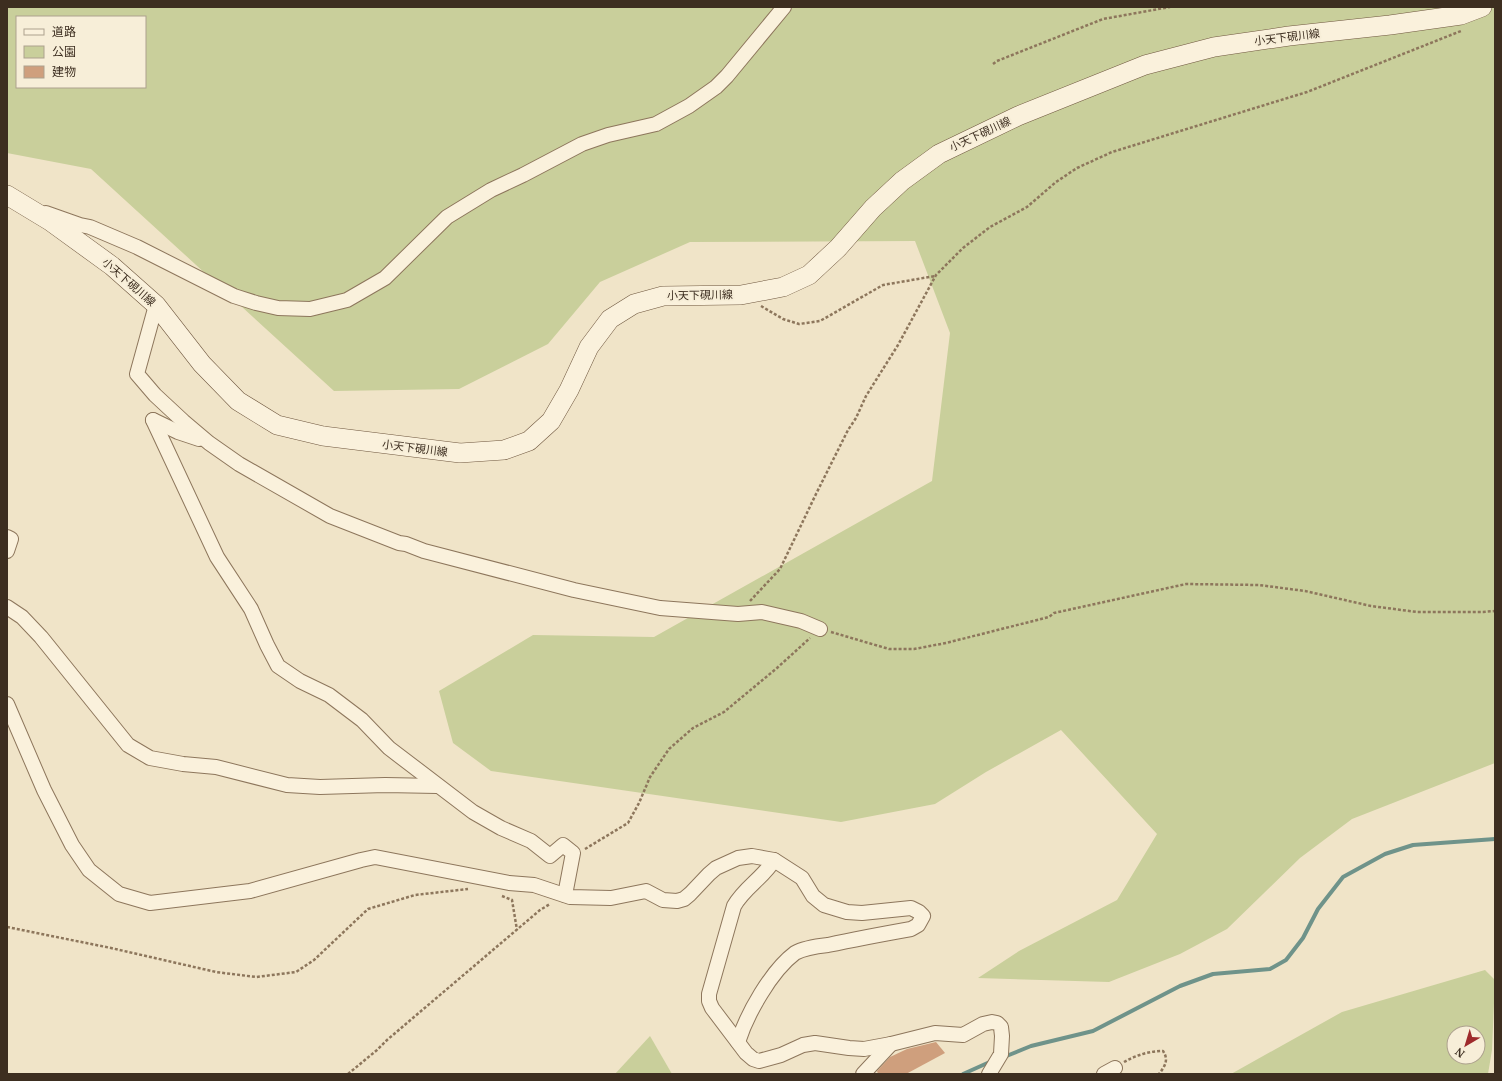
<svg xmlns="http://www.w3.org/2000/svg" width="1502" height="1081" viewBox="0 0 1502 1081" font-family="'PT Serif','Noto Sans JP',serif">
<rect width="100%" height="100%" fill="#f0e4c8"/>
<g fill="#c9cf9b" fill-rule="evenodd">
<path d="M7,7H1495V763L1352,819L1300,858L1227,929L1180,954L1109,982L978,978L1019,951L1117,900L1157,834L1061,730L986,772L935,804L841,822L491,771L453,743L439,691L533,635L654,637L932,481L950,333L915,241L690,242L600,282L548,344L459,389L334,391L91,169L7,153ZM17,17H145V87H17Z"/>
<path d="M1485,970L1495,980L1492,1050L1488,1074H1231L1342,1012ZM1454,1033H1478V1057H1454Z"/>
<polygon points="650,1036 672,1074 615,1074"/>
</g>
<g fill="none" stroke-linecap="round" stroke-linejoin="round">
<g stroke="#6f938a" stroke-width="4">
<polyline points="1004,1057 1031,1046 1093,1031 1180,986 1213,974 1270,969 1286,960 1303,938 1318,909 1343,877 1385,854 1413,845 1495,839"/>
<polyline points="963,1074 992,1061"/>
</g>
</g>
<polygon fill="#cf9f7d" points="936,1042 945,1053 906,1074 878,1074 877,1071 890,1057 907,1049"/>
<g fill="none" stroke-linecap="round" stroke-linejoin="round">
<g stroke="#8d765c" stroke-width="16">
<g id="street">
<polyline points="46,213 80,225 90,227 137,247 234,296 256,303 278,308 310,309 347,300 385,278 447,217 491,190 523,175 582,144 608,135 656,124 689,106 716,87 727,76 784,7"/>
<polyline points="156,305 137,374 155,395 183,421 209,443 239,464 330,516 399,543 406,544 424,551 574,590 660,608 738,614 762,612 801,621 820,629"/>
<polyline points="153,420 217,557 251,609 267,645 278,666 300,681 329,695 362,720 389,748 473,812 501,828 531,841 550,856 563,845 573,853 565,895"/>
<polyline points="153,420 178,432 199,439"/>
<polyline points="7,537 11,539 7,551"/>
<polyline points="7,607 22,617 41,637 128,745 150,758 183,764 216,767 287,785 320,787 385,785 437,786"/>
<path d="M7,704L44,790L72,845L89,870L119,894L150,903L250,891L361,860L375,857L509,883L534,885L570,897L611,898L646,891L663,900L677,901L684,899L690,894L709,874L716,868L738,858L752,856L774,860L802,878L813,896L824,905L847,912L862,913L911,908L919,912L923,916L918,925L911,929C883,934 856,939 828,945C819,946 802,949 795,953C771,971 747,1014 738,1042"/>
<path d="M774,860C763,878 744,888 734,906L709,994V1001L712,1008L746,1053L753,1059L759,1061L781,1055L803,1045L815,1043L849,1048L864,1049L891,1044L935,1033L963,1035L983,1024L992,1022L997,1023L1001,1027L1002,1036L1001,1054L989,1074"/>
<polyline points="863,1074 891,1044"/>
<polyline points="1104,1074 1115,1068"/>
</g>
</g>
<g stroke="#6f573f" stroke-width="20">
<polyline id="secondary" points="7,195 50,221 112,266 156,305 202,364 238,401 277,425 323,436 460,453 504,450 529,441 551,421 569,390 589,347 610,319 634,304 663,296 741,295 783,287 809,275 838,248 873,208 902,181 939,154 1018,116 1145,65 1214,47 1289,36 1390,25 1461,15 1482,7"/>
</g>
<g stroke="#8d765c" stroke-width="2.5" stroke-dasharray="3 2" stroke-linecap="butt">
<polyline points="993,64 997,61 1103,19 1170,7"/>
<polyline points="761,306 783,319 799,324 820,321 883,285 935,276"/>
<polyline points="750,601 780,569 816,494 848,430 856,418 866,396 898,345 936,275 963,248 990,227 1027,207 1056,182 1077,168 1112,152 1307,92 1461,31"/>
<polyline points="831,632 889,649 914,649 946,643 1049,617 1054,613 1186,584 1259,585 1305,591 1371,606 1417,612 1483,612 1495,611"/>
<polyline points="585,849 628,823 639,803 650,777 669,749 693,728 724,712 777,668 810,638"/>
<polyline points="502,896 512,900 517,930"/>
<polyline points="7,927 111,948 216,972 256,977 296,972 314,960 368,909 415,895 468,889"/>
<path d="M1124,1062C1136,1055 1150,1051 1163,1051C1169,1060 1165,1066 1159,1074"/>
<polyline points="348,1074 377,1050 387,1040 540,910 550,904"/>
</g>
<use href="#street" stroke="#faf1dc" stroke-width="14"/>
<use href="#secondary" stroke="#faf1dc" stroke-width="19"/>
</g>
<g text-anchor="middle" stroke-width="4" stroke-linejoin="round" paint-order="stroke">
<g font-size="11" fill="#3d2e20" stroke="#f7eed8">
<text transform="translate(1287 37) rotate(-7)" y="4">小天下硯川線</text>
<text transform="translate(980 134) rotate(-25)" y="4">小天下硯川線</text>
<text transform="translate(129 282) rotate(41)" y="4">小天下硯川線</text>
<text transform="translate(700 295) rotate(-1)" y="4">小天下硯川線</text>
<text transform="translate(415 448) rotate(7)" y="4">小天下硯川線</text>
</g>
</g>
<rect width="1502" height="1081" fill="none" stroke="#3d2e20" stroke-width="16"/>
<rect x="16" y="16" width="130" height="72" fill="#f7eed8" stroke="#ada18e"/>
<rect x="24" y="29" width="20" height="6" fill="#faf1dc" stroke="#ada18e"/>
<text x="52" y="36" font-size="12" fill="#3d2e20">道路</text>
<rect x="24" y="46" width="20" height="12" fill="#c9cf9b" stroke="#ada18e"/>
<text x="52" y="56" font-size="12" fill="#3d2e20">公園</text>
<rect x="24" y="66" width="20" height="12" fill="#cf9f7d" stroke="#ada18e"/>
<text x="52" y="76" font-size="12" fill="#3d2e20">建物</text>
<g transform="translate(1466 1045) rotate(218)"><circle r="19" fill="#f7eed8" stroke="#ada18e"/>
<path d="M0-3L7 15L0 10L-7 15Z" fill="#9e2a2b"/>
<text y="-6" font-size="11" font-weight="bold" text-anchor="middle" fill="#3d2e20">N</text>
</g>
</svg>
